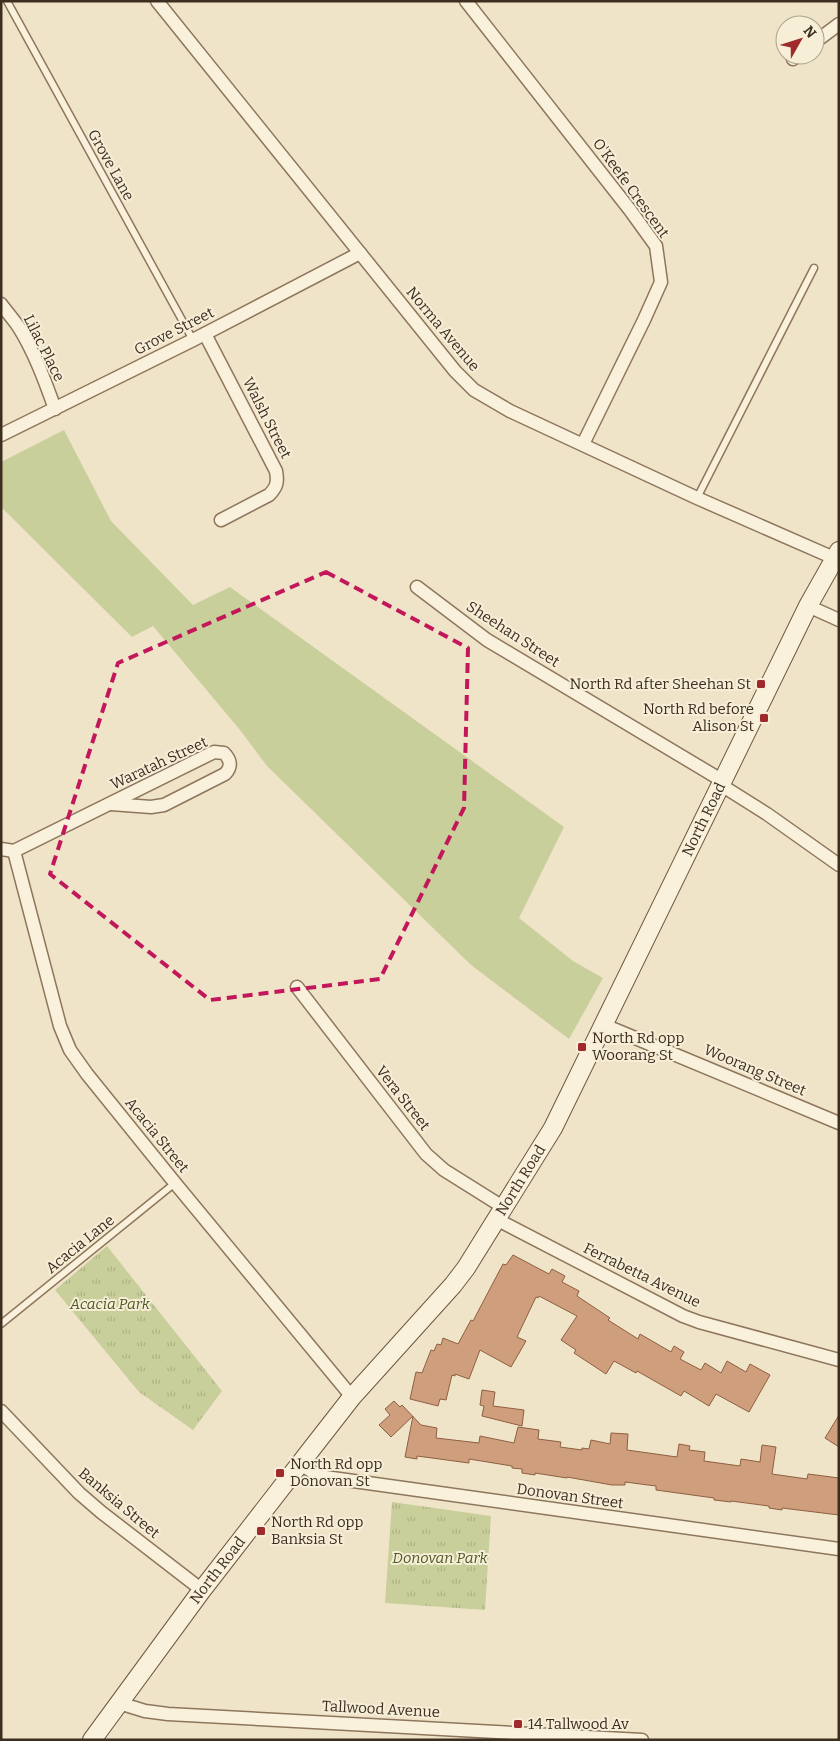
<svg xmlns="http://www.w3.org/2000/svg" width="840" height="1741" viewBox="0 0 840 1741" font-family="Bitter,serif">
<defs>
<pattern id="park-tufts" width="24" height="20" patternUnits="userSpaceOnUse" patternTransform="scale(1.25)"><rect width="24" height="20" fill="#c9cf9b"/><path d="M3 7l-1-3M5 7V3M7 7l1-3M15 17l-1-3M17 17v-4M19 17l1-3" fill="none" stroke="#aeb285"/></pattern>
</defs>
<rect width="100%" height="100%" fill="#f0e4c8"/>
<polygon fill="#c9cf9b" points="64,430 111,521 193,605 230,587 564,827 519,918 573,961 603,978 569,1039 471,965 267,766 240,730 153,626 132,637 1,507 1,462"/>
<g fill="url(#park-tufts)">
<polygon points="107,1246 222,1391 193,1430 139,1392 55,1290"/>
<polygon points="392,1502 491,1516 485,1610 385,1603"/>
</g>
<g fill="#cf9f7d" stroke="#8d5f41">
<polygon points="513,1255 549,1274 552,1269 565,1276 562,1282 579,1291 577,1296 610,1318 608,1320 638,1339 640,1334 671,1352 674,1346 684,1352 680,1359 701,1370 705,1363 721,1373 727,1361 746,1372 750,1364 770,1375 749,1412 716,1394 709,1406 684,1391 681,1396 637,1371 636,1373 614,1361 606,1374 574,1353 576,1350 561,1340 577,1316 539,1296 538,1298 536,1297 517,1337 526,1341 511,1367 480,1350 469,1379 455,1374 455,1376 452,1375 446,1400 440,1399 438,1406 410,1399 416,1372 422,1373 431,1350 434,1351 437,1344 441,1345 443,1338 458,1344 471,1320 473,1321 503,1264 506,1265"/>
<polygon points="482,1390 495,1392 493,1406 524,1410 522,1426 482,1416 484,1406 480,1405"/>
<polygon points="394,1401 400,1407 402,1405 421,1425 437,1428 436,1438 479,1443 480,1436 514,1443 518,1427 539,1430 538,1439 561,1442 560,1447 582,1450 582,1448 589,1449 591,1440 610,1444 611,1433 628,1434 627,1450 677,1457 679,1444 690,1446 689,1450 705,1452 704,1461 740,1466 741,1459 760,1462 762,1445 776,1447 772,1474 807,1479 808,1474 839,1478 839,1515 782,1508 782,1510 769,1508 769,1506 731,1501 731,1502 714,1500 714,1498 656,1490 656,1486 625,1482 625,1485 612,1485 567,1477 567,1478 535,1473 535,1475 522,1473 522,1469 512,1468 512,1466 469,1459 469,1463 417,1456 417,1459 405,1457 413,1416 391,1437 379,1425 390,1415 385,1409"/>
<polygon points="839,1415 839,1447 825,1438"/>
</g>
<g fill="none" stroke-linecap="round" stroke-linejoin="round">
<g stroke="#8d765c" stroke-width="9">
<g id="lane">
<polyline points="7,1 193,340"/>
<polyline points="697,498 814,268"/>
<polyline points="1,1324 175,1183"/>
</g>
</g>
<g stroke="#8d765c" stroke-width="15">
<g id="street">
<polyline points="157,1 455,371 474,390 510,411 697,498 834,558"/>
<polyline points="466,1 630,210 656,246 661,282 644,320 583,444"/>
<polyline points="815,42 839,24"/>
<polyline points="793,59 798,55"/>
<path d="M1,304C7,312 13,319 18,326C34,351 45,381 55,409"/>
<path d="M205,334L276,471C278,482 277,487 269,495L221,520"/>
<polyline points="1,435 193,340 360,253"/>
<polyline points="417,587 487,640 723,781"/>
<polyline points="808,606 839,620"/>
<polyline points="721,785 767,814 839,865"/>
<path d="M1,849L14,851L214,752L224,753C231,760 232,767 225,774L164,805L151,807L111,804"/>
<polyline points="14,851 60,1026 70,1050 87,1074 175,1183 352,1397"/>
<polyline points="297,987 426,1154 444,1170 503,1207"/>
<polyline points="604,1025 839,1123"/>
<polyline points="496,1219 683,1316 699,1322 839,1360"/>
<polyline points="1,1411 79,1493 101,1512 202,1590"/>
<polyline points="300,1464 319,1476 332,1478 839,1549"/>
<polyline points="119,1703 145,1711 168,1714 642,1740"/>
</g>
</g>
<g stroke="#6f573f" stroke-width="20">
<g id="secondary">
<path id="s1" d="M92,1740L202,1590L313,1447L352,1397L453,1285L466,1268L553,1128L808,606L839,551"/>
</g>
</g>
<use href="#lane" stroke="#faf1dc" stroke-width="6"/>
<use href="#street" stroke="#faf1dc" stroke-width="12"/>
<use href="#secondary" stroke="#faf1dc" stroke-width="18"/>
</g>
<path fill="none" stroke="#c2185b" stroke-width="4" stroke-dasharray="10 6" stroke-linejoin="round" d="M326,572L468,648L464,808L380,979L210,1000L50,874L118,663Z"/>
<g fill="#9e2a2b" stroke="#f7eed8" stroke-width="2">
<rect x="756" y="679" width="10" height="10" rx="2.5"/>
<rect x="759" y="713" width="10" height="10" rx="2.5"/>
<rect x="577" y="1042" width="10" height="10" rx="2.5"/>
<rect x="275" y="1468" width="10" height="10" rx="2.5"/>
<rect x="256" y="1526" width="10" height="10" rx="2.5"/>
<rect x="513" y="1719" width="10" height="10" rx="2.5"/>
</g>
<g text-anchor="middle" stroke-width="4" stroke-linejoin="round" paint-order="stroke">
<g font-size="15" fill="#3d2e20" stroke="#f7eed8">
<text transform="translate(111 165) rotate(61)" y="5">Grove Lane</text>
<text transform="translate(631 188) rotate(54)" y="5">O'Keefe Crescent</text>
<text transform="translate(443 329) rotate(50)" y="5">Norma Avenue</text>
<text transform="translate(174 331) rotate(-27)" y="5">Grove Street</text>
<text transform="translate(44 348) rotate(63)" y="5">Lilac Place</text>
<text transform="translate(267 418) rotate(63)" y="5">Walsh Street</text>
<text transform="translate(513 634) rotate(33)" y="5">Sheehan Street</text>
<text transform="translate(159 763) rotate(-25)" y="5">Waratah Street</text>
<text dy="5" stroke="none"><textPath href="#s1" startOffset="1111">North Road</textPath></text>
<text transform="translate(755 1070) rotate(23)" y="5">Woorang Street</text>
<text transform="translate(403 1098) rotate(52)" y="5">Vera Street</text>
<text transform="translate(157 1135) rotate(51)" y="5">Acacia Street</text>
<text dy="5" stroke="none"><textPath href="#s1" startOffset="706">North Road</textPath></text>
<text transform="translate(80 1244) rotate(-39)" y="5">Acacia Lane</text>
<text transform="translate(642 1275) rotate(26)" y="5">Ferrabetta Avenue</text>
<text transform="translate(570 1496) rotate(8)" y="5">Donovan Street</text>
<text transform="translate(119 1503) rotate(40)" y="5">Banksia Street</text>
<text dy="5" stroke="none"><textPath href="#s1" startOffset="211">North Road</textPath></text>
<text transform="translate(381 1709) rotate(3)" y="5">Tallwood Avenue</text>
</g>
<g font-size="15" fill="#3d2e20" stroke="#f7eed8" text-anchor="start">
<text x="751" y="689" text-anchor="end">North Rd after Sheehan St</text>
<text x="754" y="714" text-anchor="end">North Rd before<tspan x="754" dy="17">Alison St</tspan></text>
<text x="592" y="1043">North Rd opp<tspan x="592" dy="17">Woorang St</tspan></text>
<text x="290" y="1469">North Rd opp<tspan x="290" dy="17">Donovan St</tspan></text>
<text x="271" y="1527">North Rd opp<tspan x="271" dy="17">Banksia St</tspan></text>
<text x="528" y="1729">14 Tallwood Av</text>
</g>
<g font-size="15" font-style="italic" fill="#4d5a26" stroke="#f7eed8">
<text x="110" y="1309">Acacia Park</text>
<text x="440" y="1563">Donovan Park</text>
</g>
</g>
<rect width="840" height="1741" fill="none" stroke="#3d2e20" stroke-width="5"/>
<g transform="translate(800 40) rotate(51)"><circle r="24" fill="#f7eed8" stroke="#ada18e"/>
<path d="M0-4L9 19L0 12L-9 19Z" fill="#9e2a2b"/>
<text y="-8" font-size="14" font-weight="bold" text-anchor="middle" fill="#3d2e20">N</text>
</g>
</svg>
